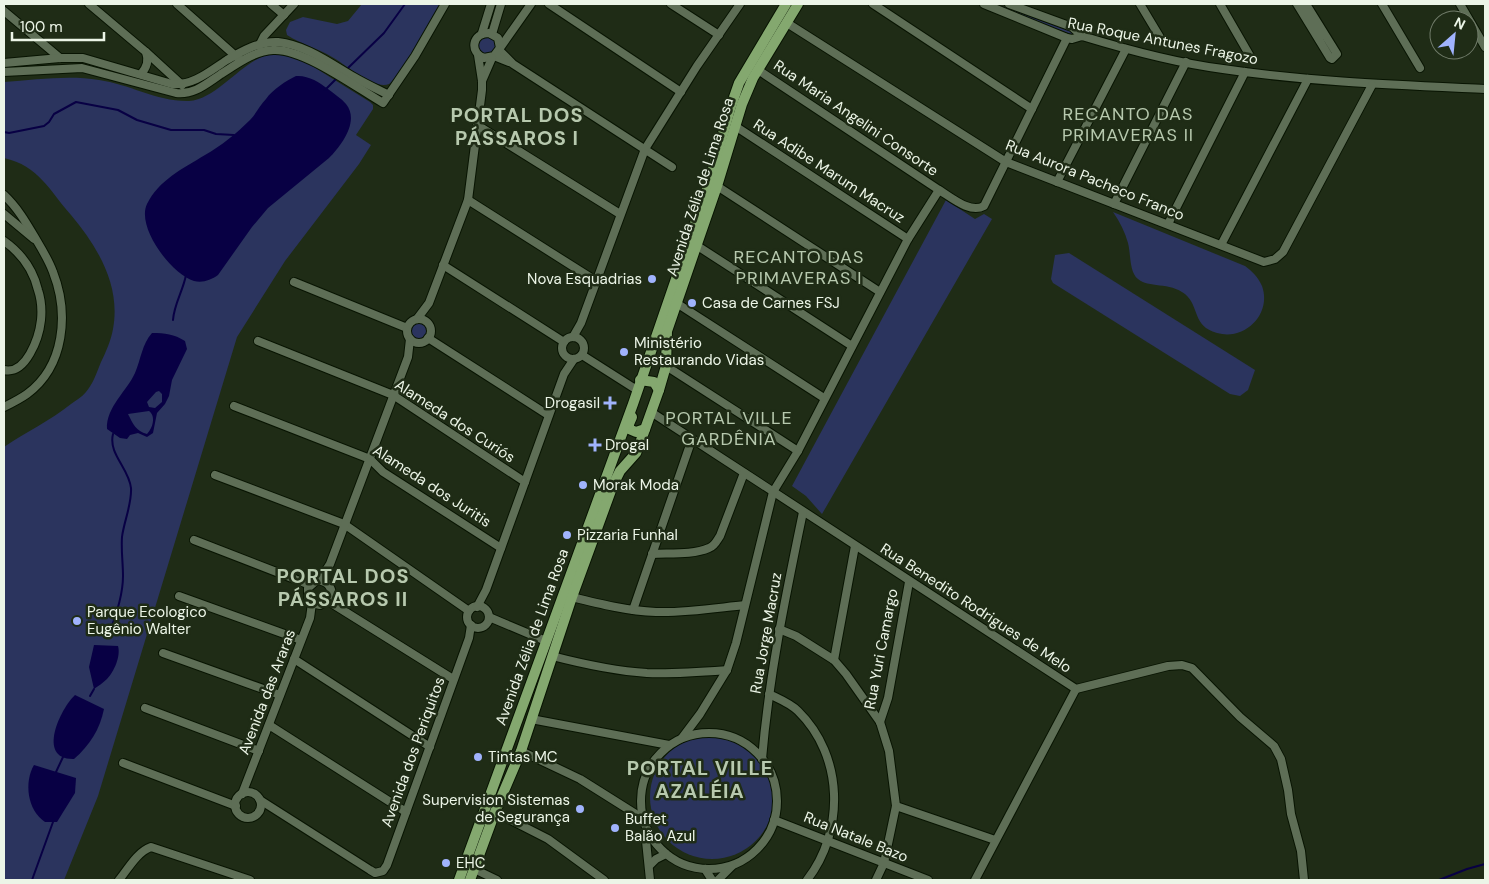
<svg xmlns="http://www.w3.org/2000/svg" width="1489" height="884" viewBox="0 0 1489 884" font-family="'DM Sans',sans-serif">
<rect width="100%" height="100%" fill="#1f2c16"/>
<g fill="#2b345e">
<path d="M362,4H442C432,19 402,77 389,84C375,91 344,63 332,57C317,48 301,44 287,35L286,30L290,22L303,17L337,24L348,21Z"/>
<polygon points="1001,6 1078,33 1077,36 1026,18 1000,7"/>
<polygon points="486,36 495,40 497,46 490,56 478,52 477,41"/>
<path d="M275,54L301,59L370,102L373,105V109L356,135L371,145L359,164L285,261L237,337L98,796L64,880H4V447C26,432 50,421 71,404C76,400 82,397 86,392C93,384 97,372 101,362C106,352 111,340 113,329C121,286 98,247 71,215C49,190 39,166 4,158V82C35,80 68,75 99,80C129,84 158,102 189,101C216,99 239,65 264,56C267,55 271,55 275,54Z"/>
<polygon points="946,200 975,219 984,214 992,219 822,514 806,496 792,486"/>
<path d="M1113,212L1245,266C1252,271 1258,277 1262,286C1272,314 1245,341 1217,333C1192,326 1200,307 1185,294C1170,282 1148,288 1138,279C1129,272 1131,254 1128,243C1125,232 1120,222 1113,212Z"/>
<polygon points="1069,253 1255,370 1248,390 1240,396 1230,394 1053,283 1051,279 1055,255"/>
<circle cx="419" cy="331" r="10"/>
<circle cx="712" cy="797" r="62"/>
</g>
<g fill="#080044" fill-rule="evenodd">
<path d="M296,76C308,75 319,82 328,89C334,94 341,98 346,104C360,121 341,146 329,158L268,208L252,227L218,275C211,280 203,283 194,281C171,274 136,227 147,204C159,180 182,169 205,155C221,146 237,133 250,120C256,114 260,105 266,99C273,89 286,81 296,76Z"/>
<path d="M152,333C165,333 174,334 185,341L187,349L172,380L169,396L165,404L157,413L153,433L147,437L138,433L130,435L127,439L120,438L107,429C106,407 127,391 135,373C141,359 142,344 152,333ZM159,391L162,394V402L155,408L149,407L147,402L156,392ZM149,411C156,416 153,428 147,434C136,431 133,424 128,414Z"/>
<path d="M94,645L118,646C121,656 114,672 107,679C103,683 98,686 94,689L89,667Z"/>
<path d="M75,695L104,709C100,729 90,745 74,759C36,760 60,709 75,695Z"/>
<path d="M34,765L76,778L75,793L57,822H45C27,810 24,782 34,765Z"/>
</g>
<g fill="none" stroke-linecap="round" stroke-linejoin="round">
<g stroke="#080044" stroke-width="2">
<polyline points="347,69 384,33 405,4"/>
<polyline points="325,90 336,79"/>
<polyline points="4,132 9,133 44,126 49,122 54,114 76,102 118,110 137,120 171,130 204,130 216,134 234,135"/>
<path d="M173,320C174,304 183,291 186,275"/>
<path d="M110,632C116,614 123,595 123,576C123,563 121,550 122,537C124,521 132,504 131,488C129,468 108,454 113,434"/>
<polyline points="90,696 94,689"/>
<polyline points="56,772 63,757"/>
<polyline points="32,880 53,822"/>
<polyline points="1439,880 1467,869 1485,864"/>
</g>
<g stroke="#081402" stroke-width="10">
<g id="minor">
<polyline points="89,4 146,52 182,85"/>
<polyline points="177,4 239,59"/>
<polyline points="271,4 284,15"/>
<polyline points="549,4 681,92"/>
<polyline points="671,4 719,35"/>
<polyline points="873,4 1032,109"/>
<path d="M984,4L1067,38L1072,39L1082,36C1128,50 1175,63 1223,69C1310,82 1397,85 1485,89"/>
<polyline points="1009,4 1072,27 1082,36"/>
<polyline points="1140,4 1161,39"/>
<polyline points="1220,4 1250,56"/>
<polyline points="1297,4 1330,58 1332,59 1337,54 1306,4"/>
<polyline points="1382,4 1420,68"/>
<polyline points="1460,4 1485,47"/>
<polyline points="4,11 60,58"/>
<polyline points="787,23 1006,162 1264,262 1275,259 1283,252 1372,85"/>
<polyline points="482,33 491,4"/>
<polyline points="492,34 501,4"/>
<polyline points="259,46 264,36 294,4"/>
<polyline points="500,48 531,4"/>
<polyline points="499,50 513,64 672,167"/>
<path d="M494,56L500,48L498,38L489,33C472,33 469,52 484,58L494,56L509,62"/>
<path d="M4,63L60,58H83L172,84C193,86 210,71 227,60C242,51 260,41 278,42C306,45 331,64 354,77C366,84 377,89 389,95"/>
<polyline points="758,70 939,190"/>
<path d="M4,72L82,68L176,93C194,95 206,84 221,74C237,64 254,51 273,50C303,48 357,88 383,103L415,56L445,4"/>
<path d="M141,74C147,67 149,61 146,52"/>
<polyline points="482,81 492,58"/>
<polyline points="477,125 620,214"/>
<polyline points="735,126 908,239"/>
<polyline points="1057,182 1126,49"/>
<polyline points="717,186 880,292"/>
<path d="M4,195C18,208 27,224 37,241C43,251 49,261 53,272C69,313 65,366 27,394C20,399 12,403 4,407"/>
<polyline points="468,200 596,281"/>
<polyline points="1114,204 1186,62"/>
<polyline points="4,214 34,239"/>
<polyline points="1168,224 1245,72"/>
<path d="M4,241C21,253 33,269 38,290C41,299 42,310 41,320C39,338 26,375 4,370"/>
<polyline points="696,245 852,346"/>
<polyline points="1221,245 1308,79"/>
<polyline points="443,265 564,342"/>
<polyline points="294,282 407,328"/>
<polyline points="678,304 824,398"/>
<polyline points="417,319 429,303 468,200 482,90 482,81 478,55"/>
<circle cx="419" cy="331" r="12"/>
<polyline points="573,337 581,323 645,149 697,66 740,4"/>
<circle cx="573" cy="348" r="11"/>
<polyline points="428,338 548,415"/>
<polyline points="258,341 393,395 525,482"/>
<polyline points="582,355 637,390"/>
<polyline points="666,366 798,451"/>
<polyline points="234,406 370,459 383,472 501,548"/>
<polyline points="651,412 1076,689 1168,666 1182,665 1192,668 1240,717 1274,746 1281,759 1288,790 1291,814 1301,851 1304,880"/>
<polyline points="215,475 344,524 469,611"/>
<polyline points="194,540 310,585"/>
<path d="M652,554C670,553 693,555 709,548C715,546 717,540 720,536L744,473"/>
<polyline points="319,581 330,564 408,357 410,339"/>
<polyline points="179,596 301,640"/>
<path d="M572,597C600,604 628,611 656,612C686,613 716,608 745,605"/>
<polyline points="328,601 453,679"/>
<circle cx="478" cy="617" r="11"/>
<polyline points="477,607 486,590 564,374 574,359"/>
<polyline points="633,610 692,439"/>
<polyline points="489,617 546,641"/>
<polyline points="779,629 796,636 834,660 846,674 880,722 889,751 896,806 884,863 876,880"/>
<polyline points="163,653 280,695"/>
<path d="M552,656C583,664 614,671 647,673C674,674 700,672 727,670"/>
<polyline points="294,659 430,747"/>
<polyline points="834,660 855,546"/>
<path d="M769,694C779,699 790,703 798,711C844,756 845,831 807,880"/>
<polyline points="145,708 259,751"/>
<polyline points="531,719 669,745"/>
<polyline points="880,722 888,698 909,582"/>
<polyline points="269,725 406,812"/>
<circle cx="709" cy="801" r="68"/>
<path d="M682,738L700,714L727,670L736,643L773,492L798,451L908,239L939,190C951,197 970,214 984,206L1067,38"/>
<polyline points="521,751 580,779 642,818"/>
<path d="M762,759C769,675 786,594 803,512"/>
<polyline points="123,763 236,806"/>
<circle cx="248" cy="805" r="13"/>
<path d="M242,794L310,618L312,603L308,597V588L316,581C325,580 330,584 332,593L328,601L320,605L312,603"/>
<polyline points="260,800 370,870 375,873 383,871 387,865 469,638 471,625"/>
<polyline points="896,806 995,840"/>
<polyline points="495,812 548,839 604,880"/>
<polyline points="774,820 928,880"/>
<polyline points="648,831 646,841 650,880"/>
<polyline points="650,865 656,859 666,854"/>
<polyline points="474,869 497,880"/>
<polyline points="705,869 712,880"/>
<path d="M119,880C128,869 137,852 151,847L250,880"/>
<polyline points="718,880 732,866"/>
<polyline points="975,880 1076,689"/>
</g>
</g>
<g stroke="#081402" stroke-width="12">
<g id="major">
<polyline points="640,380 654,382 659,390"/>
<polyline points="632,417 629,424 629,429 636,432 645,429"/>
<polyline points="459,880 633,404 709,183 730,109 739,83 786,4"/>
<polyline points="470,880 495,812 521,751 572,597 613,485 620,471 636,453 639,446 659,390 666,366 667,331 717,186 742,104 753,78 798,4"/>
</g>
</g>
<use href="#minor" stroke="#5e6e56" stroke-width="8"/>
<use href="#major" stroke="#84a86f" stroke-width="10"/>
</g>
<g fill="#a0b3fd" stroke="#1f2c16" stroke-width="2">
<circle cx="652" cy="279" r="5"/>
<circle cx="692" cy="303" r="5"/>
<circle cx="624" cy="352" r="5"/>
<path d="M607.5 395.5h5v5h5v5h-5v5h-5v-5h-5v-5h5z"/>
<path d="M592.5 437.5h5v5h5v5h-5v5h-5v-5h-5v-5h5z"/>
<circle cx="583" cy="485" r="5"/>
<circle cx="567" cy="535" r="5"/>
<circle cx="77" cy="621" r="5"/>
<circle cx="478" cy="757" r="5"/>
<circle cx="580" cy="809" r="5"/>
<circle cx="615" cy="828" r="5"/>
<circle cx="446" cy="863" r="5"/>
</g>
<g text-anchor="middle" stroke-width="5" stroke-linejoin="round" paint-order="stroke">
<g font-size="15" fill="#ecf5e7" stroke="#1f2c16">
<text transform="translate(1163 41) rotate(11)" y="5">Rua Roque Antunes Fragozo</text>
<text transform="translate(856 118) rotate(34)" y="5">Rua Maria Angelini Consorte</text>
<text transform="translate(829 171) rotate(33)" y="5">Rua Adibe Marum Macruz</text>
<text transform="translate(1095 180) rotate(22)" y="5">Rua Aurora Pacheco Franco</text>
<text transform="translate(700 187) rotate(-72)" y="5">Avenida Zélia de Lima Rosa</text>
<text transform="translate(455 421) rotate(33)" y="5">Alameda dos Curiós</text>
<text transform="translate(432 486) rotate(33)" y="5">Alameda dos Juritis</text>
<text transform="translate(976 608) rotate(33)" y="5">Rua Benedito Rodrigues de Melo</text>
<text transform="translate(766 633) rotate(-80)" y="5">Rua Jorge Macruz</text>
<text transform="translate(532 637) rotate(-70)" y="5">Avenida Zélia de Lima Rosa</text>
<text transform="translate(881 649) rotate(-79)" y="5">Rua Yuri Camargo</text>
<text transform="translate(267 692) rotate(-69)" y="5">Avenida das Araras</text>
<text transform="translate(413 752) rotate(-70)" y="5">Avenida dos Periquitos</text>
<text transform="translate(856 837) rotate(22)" y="5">Rua Natale Bazo</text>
</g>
<g font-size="15" fill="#ecf5e7" stroke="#1f2c16" text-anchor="start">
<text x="642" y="284" text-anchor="end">Nova Esquadrias</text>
<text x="702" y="308">Casa de Carnes FSJ</text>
<text x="634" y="348">Ministério<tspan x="634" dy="17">Restaurando Vidas</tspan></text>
<text x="600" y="408" text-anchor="end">Drogasil</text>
<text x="605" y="450">Drogal</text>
<text x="593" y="490">Morak Moda</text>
<text x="577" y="540">Pizzaria Funhal</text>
<text x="87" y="617">Parque Ecologico<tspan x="87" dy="17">Eugênio Walter</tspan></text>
<text x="488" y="762">Tintas MC</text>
<text x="570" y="805" text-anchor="end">Supervision Sistemas<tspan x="570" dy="17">de Segurança</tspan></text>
<text x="625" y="824">Buffet<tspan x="625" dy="17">Balão Azul</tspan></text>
<text x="456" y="868">EHC</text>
</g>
<g font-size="18" letter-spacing="1" fill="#b7c9ae" stroke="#1f2c16">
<text x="1128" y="120">RECANTO DAS<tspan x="1128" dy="21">PRIMAVERAS II</tspan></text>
<text x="799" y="263">RECANTO DAS<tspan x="799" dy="21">PRIMAVERAS I</tspan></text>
<text x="729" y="424">PORTAL VILLE<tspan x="729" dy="21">GARDÊNIA</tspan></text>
</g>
<g font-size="20" font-weight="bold" letter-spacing="1" fill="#b7c9ae" stroke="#1f2c16">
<text x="517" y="122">PORTAL DOS<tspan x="517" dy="23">PÁSSAROS I</tspan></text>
<text x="343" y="583">PORTAL DOS<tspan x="343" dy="23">PÁSSAROS II</tspan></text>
<text x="700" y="775">PORTAL VILLE<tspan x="700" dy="23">AZALÉIA</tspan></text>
</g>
</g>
<rect width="1489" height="884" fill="none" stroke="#ecf5e7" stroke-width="10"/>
<g transform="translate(1454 35) rotate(27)"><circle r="24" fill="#1f2c16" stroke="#717c6a"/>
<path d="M0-4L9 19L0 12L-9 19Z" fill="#a0b3fd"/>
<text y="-8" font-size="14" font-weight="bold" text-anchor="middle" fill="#ecf5e7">N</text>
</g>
<path d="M12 32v8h92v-8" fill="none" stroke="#ecf5e7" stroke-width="2.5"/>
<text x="20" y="32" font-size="15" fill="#ecf5e7" stroke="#1f2c16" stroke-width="4" paint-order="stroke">100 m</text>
</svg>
